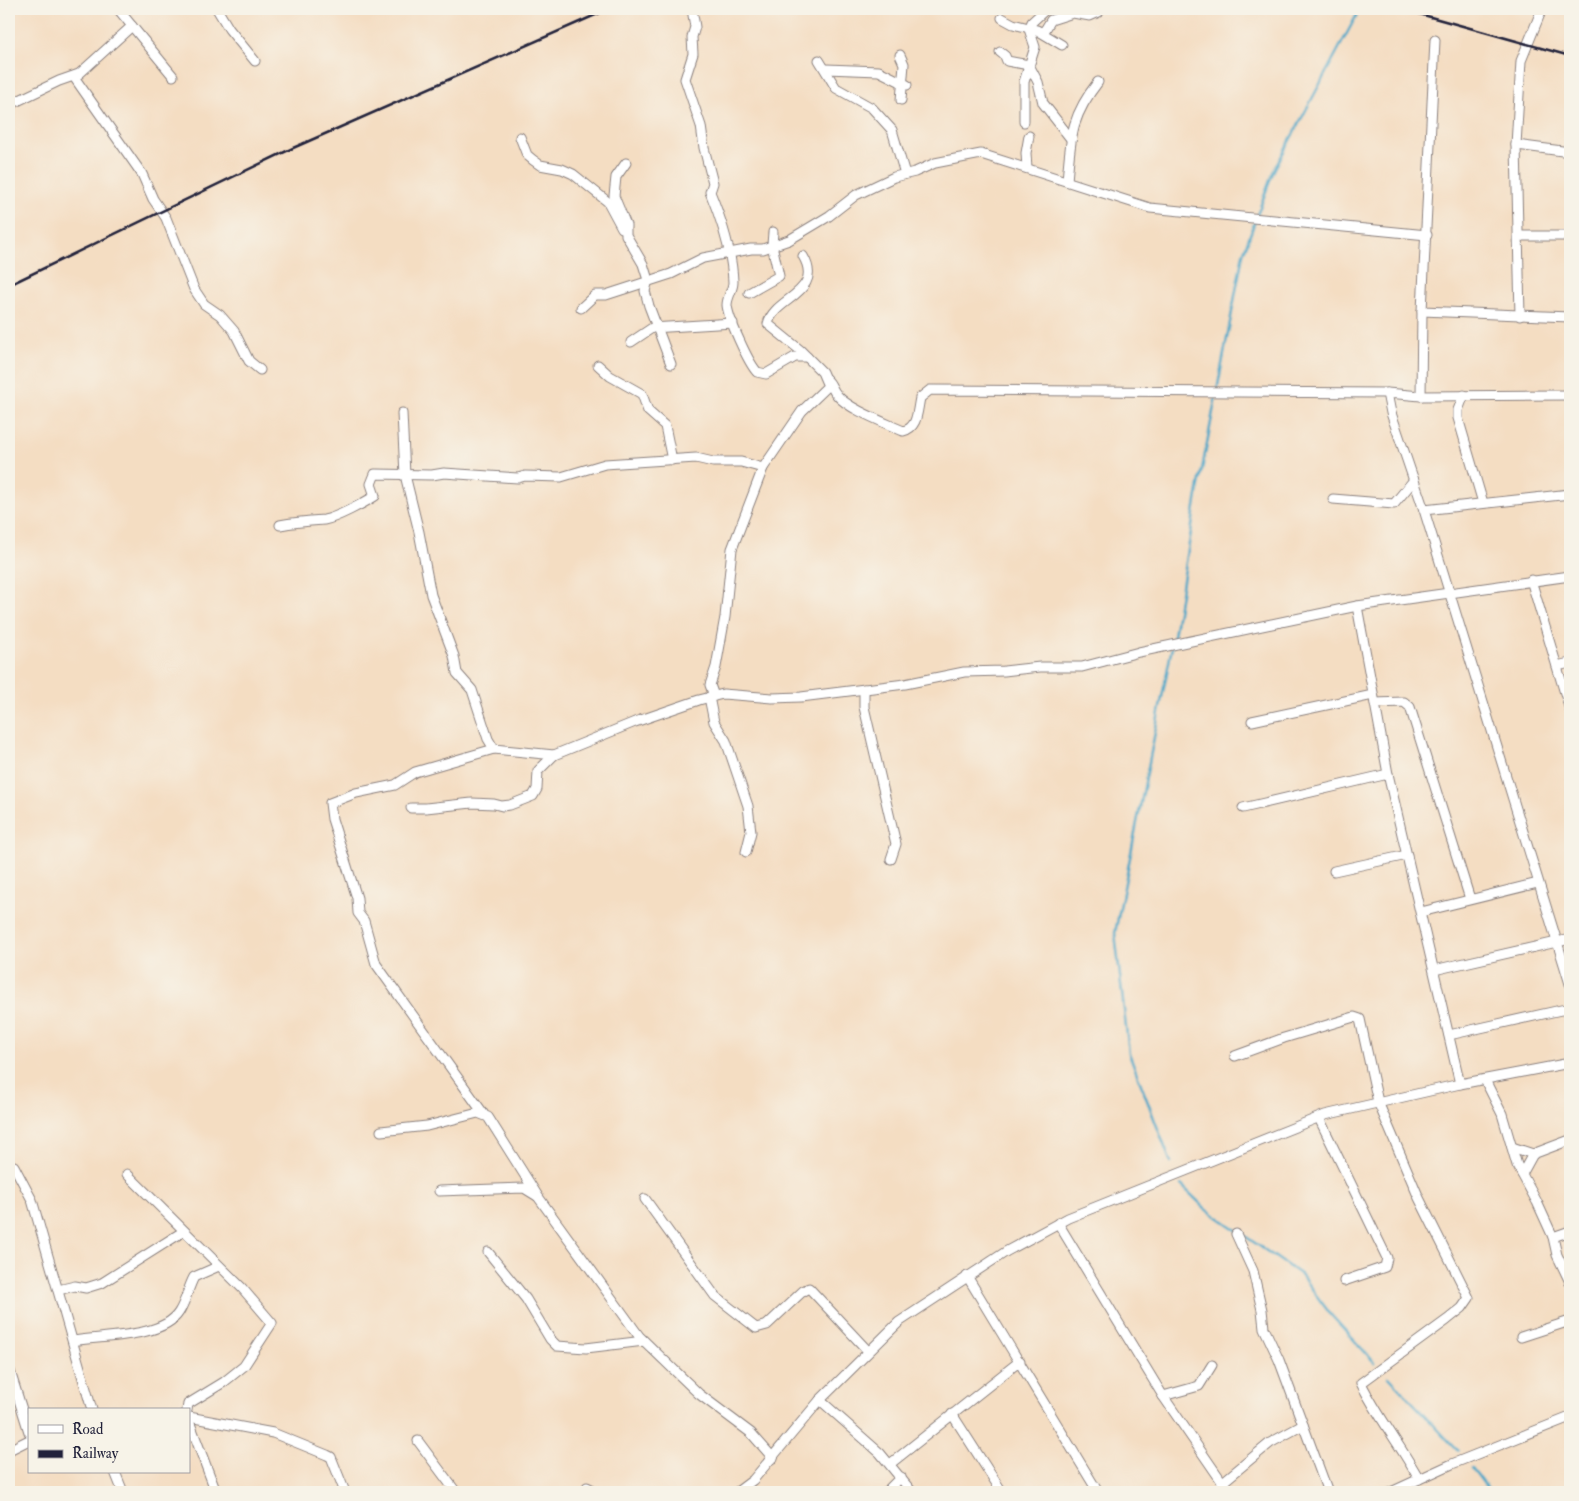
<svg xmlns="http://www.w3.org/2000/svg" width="1579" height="1501" viewBox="0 0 1579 1501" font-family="'IM FELL Double Pica',serif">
<rect width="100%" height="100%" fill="#f7f3e8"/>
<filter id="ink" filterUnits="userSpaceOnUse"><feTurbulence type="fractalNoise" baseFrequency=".02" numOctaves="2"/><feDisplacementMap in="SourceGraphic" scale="10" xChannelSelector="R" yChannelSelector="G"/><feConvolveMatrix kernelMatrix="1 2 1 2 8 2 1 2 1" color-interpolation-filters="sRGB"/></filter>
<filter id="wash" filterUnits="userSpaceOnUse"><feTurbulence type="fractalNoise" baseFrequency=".0096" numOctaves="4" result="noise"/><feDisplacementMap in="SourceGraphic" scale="20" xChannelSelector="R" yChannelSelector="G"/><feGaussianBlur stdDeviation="1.12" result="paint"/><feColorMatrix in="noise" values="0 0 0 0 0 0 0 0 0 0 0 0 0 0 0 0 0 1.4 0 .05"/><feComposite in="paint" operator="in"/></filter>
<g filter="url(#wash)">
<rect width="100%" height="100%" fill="#f4ddc2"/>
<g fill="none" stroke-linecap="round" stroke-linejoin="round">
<g stroke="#4aa6c8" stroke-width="2.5">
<polyline points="1257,215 1274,170 1360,9"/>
<polyline points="1173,642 1196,501 1243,254 1255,221"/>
<polyline points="1171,1163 1129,1053 1115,933 1172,647"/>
<polyline points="1181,1185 1206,1209 1301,1275 1331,1315 1375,1363"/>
<polyline points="1389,1377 1458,1451"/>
<polyline points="1472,1468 1490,1492"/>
</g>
</g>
</g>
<g filter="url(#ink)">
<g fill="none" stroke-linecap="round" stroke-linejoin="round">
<g stroke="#8b807e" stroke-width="11">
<g id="street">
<polyline points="118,9 173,76"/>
<polyline points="217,9 229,29 255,61"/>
<path d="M692,9L695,27L692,37L693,54L685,79L701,126L704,148L713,183L710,192C722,221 732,251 733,282C733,290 727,297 727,305C728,318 748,362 757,372L766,374L795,357H807"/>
<polyline points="1002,18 1013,24 1037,30 1062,45"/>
<polyline points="1041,32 1045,30 1051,20 1073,13 1090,16 1099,12"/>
<polyline points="1435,40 1422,311 1570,317"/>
<polyline points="1000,52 1005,56 1007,61 1029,65 1038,82 1043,103 1071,139"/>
<polyline points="900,55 904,64 901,100"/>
<polyline points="819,60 836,88 872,108 892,130 905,174"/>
<polyline points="826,69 879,71 907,85"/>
<polyline points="74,77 142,174 153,199 166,218 194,289 204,304 220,315 234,331 249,361 260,370"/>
<polyline points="9,105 59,81 79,74 132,26"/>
<polyline points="1024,122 1024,82 1035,47 1029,29 1032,22 1046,9"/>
<polyline points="520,137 527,155 533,160 540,165 562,169 573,174 608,202 622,228"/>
<polyline points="1516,145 1570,152"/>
<polyline points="626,163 616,177 614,196 626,225 626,235 643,264 648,280 645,291 649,306 671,364"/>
<polyline points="1027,168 1026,153 1029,136"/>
<path d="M1067,181C1071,137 1070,118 1098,82"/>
<polyline points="1520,236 1570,236"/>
<polyline points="749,293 779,276 772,245 773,232"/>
<polyline points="581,308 595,295 606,295 671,274 703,258 751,249 763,249 789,240 829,216 856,195 894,177 915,172 935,163 981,154 1150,208 1427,235"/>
<polyline points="1520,316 1516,145 1521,61 1542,9"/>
<polyline points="631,342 652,328 733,323"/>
<polyline points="598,365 610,376 642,394 648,411 665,426 672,460"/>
<path d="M826,379C832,384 832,390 837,395C848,409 886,423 903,431C918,428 917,411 920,398L930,390L1387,393"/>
<polyline points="1464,395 1458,410 1458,418 1483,503"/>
<polyline points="1570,395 1421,396 1387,393 1391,413 1424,510 1570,984"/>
<polyline points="1421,396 1422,311"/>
<polyline points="402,413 405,475 419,532 431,595 454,656 457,673 472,690 488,739 494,749 554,755"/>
<polyline points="1333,499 1394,504 1414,480"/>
<polyline points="1424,510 1570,494"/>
<path d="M280,525C295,522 309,521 324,520C336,518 364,503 375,496L371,484L375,474L432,475L444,473L518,478L525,476L561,477L605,464L696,458L713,462H741L763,468"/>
<polyline points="1531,580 1570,710"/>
<polyline points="1357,606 1388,774 1460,1084"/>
<polyline points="1557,666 1570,663"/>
<polyline points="864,689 864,707 896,844 891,859"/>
<path d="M714,696L710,685L716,667L725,617L732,549L763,468L802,411L828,386L822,372L800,350L768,324C773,298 825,293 803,256"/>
<polyline points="709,697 714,722 726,741 748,806 751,832 746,852"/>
<polyline points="1375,703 1404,702 1410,707 1470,899"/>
<polyline points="1252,721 1373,695"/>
<polyline points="411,808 426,808 472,803 494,804 502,806 510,805 533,796 537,789 538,771 554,755 635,722 699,700 723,694 772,698 801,697 905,684 964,672 1004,671 1040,667 1082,667 1139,652 1357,606 1570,576"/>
<polyline points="1243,808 1388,774"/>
<polyline points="1334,871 1407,855"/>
<polyline points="1421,912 1538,883"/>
<polyline points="1434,970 1570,939"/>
<polyline points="1449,1035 1570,1008"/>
<path d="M1235,1056L1284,1038L1354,1017L1360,1019L1378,1102L1419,1198L1469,1298L1462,1308L1447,1320L1361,1383C1378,1417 1401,1446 1419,1479"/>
<polyline points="1485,1080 1502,1114 1517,1165 1537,1202 1553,1237 1557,1255 1570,1282"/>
<polyline points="483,1113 376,964 364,921 358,913 357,898 332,819 330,803 356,793 395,785 415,772 494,749"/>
<polyline points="1319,1118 1387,1258 1385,1267 1344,1281"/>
<polyline points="381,1131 427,1126 478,1113 488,1117 539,1198 639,1336 699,1394 751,1433 773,1458"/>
<polyline points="1512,1147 1533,1154 1570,1140"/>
<polyline points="14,1166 32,1200 92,1410"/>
<polyline points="127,1174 242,1288 272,1323 244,1366 224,1382 188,1404 187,1410"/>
<polyline points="1522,1174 1533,1154"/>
<polyline points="439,1191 524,1188 537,1196"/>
<polyline points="645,1199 715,1296 756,1328 767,1325 803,1291 809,1288 868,1351"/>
<polyline points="1058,1223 1163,1396 1229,1492"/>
<polyline points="1236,1234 1253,1271 1262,1310 1264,1328 1279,1360 1328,1492"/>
<polyline points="1553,1237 1570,1231"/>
<polyline points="488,1252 526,1299 550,1339 557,1346 586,1348 644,1341"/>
<polyline points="967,1276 1098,1492"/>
<polyline points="58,1290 75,1286 86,1288 102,1283 184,1231"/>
<polyline points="1521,1337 1570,1321"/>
<path d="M73,1341C101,1336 163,1338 179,1312C186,1301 188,1288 194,1277L219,1266"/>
<polyline points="9,1368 29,1432"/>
<polyline points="1163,1396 1199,1386 1212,1365"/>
<polyline points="820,1400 880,1453 912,1492"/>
<polyline points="952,1414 1002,1492"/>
<polyline points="189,1417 273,1433 327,1455 331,1457 345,1492"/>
<polyline points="189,1421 216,1492"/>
<polyline points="418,1441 456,1492"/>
<polyline points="9,1450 29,1440"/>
<polyline points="890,1464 1020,1361"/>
<polyline points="115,1472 123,1492"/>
<polyline points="1223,1482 1270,1443 1303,1425"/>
<polyline points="587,1487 597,1492"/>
<polyline points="737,1492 753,1480 820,1400 899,1322 1007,1251 1068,1218 1325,1115 1460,1084 1570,1063"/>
<polyline points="886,1492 901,1477"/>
<polyline points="1391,1492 1452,1464 1570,1417"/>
</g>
</g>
<use href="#street" stroke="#fff" stroke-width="9"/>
<g stroke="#22223b" stroke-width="2.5">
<polyline points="1402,9 1570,56"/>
<polyline points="9,285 293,148 609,9"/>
</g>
</g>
</g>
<rect width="1579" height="1501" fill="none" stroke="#f7f3e8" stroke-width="30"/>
<rect x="28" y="1408" width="162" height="65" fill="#f7f3e8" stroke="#a29fa3"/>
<rect x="38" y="1425" width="25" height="8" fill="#ffffff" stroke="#a29fa3"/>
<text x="72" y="1434" font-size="15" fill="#22223b">Road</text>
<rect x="38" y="1450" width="25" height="8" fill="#22223b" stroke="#a29fa3"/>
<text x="72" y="1458" font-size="15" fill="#22223b">Railway</text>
</svg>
